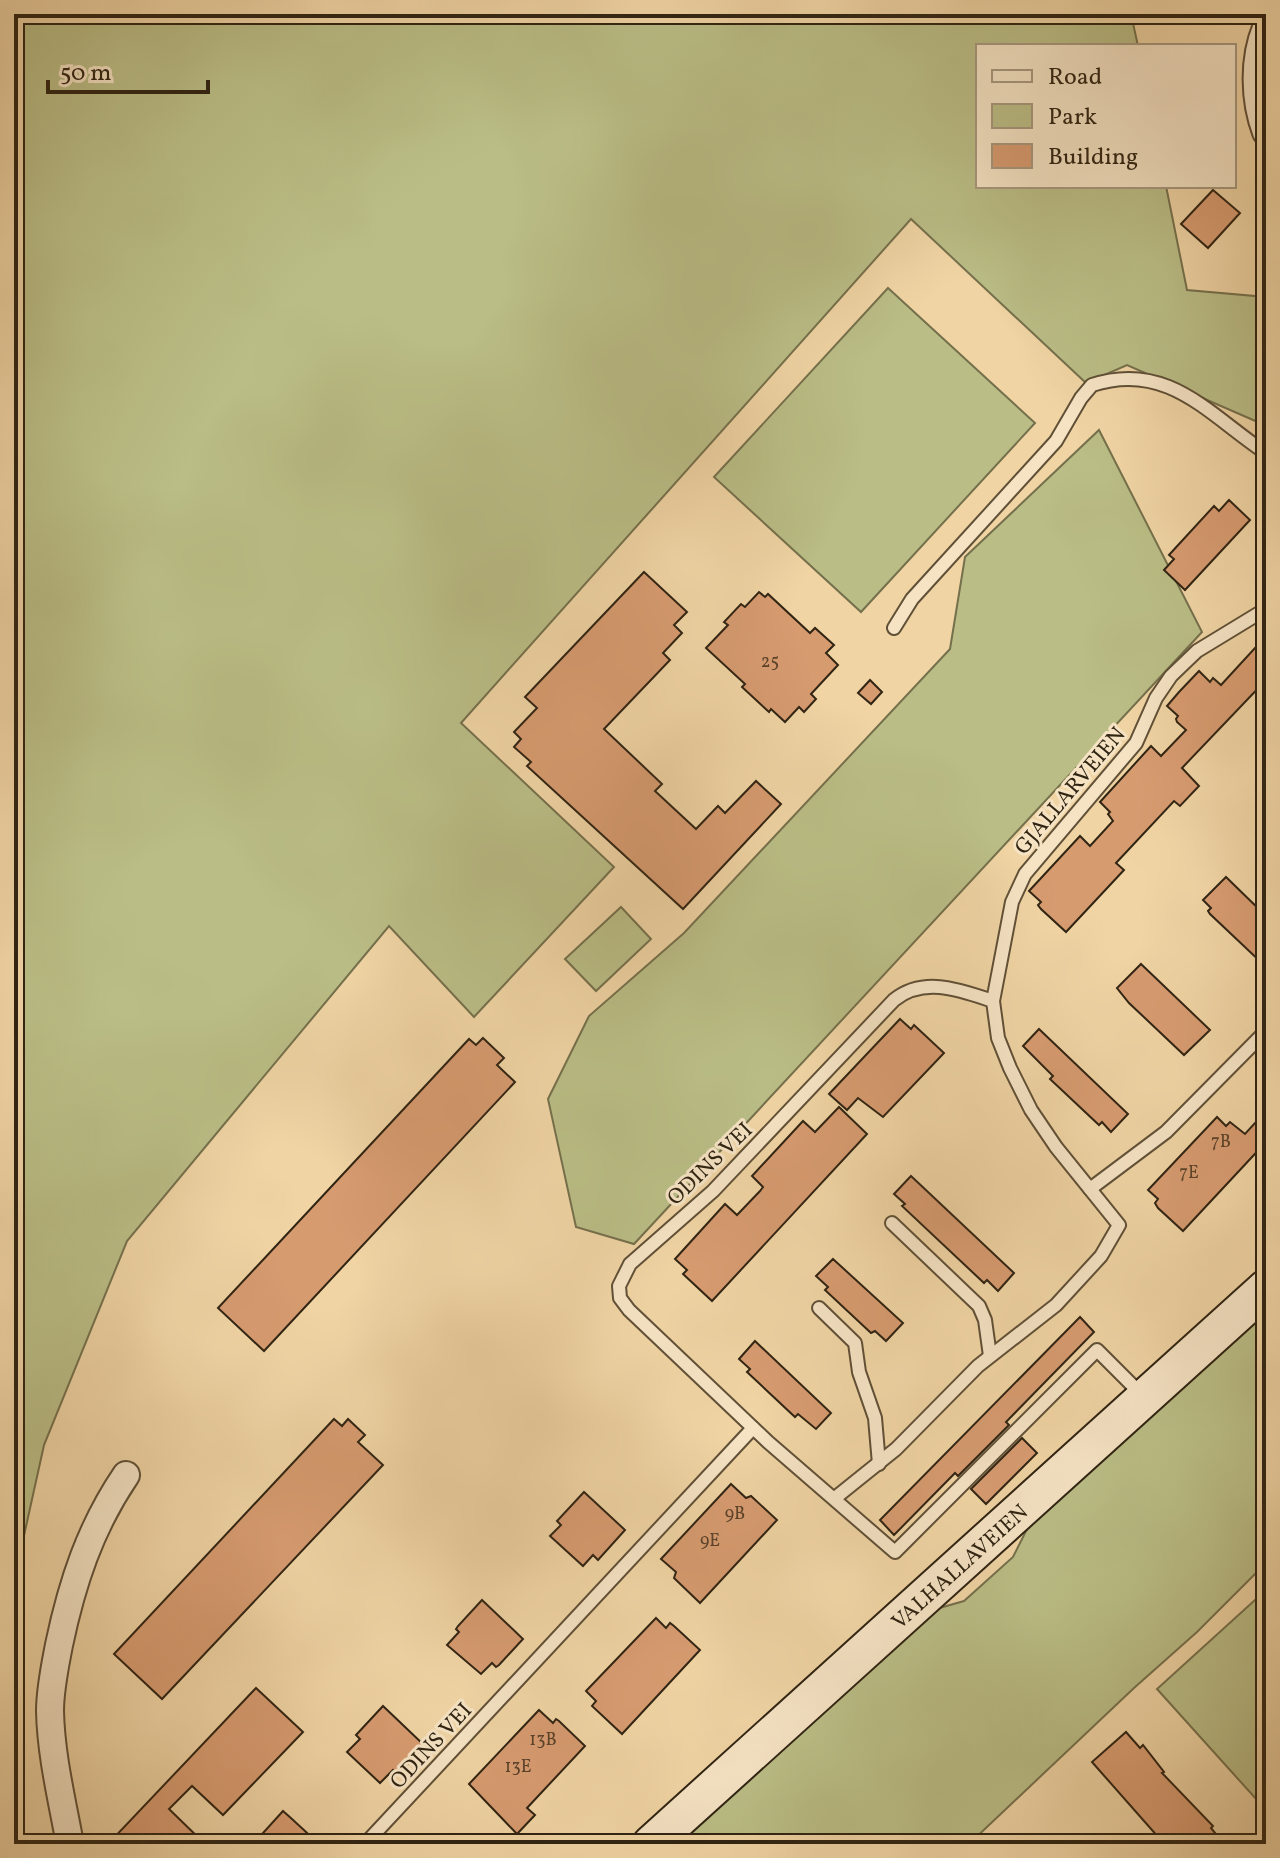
<svg xmlns="http://www.w3.org/2000/svg" width="1280" height="1858" viewBox="0 0 1280 1858" font-family="Vollkorn,serif">
<rect width="100%" height="100%" fill="#f0d4a4"/>
<filter id="stains"><feTurbulence type="fractalNoise" baseFrequency=".0025" numOctaves="4"/><feColorMatrix values="0 0 0 0 .2 0 0 0 0 .09 0 0 0 0 .02 0 0 0 .5 -.17"/></filter>
<radialGradient id="worn" r=".72"><stop offset=".6" stop-color="#630" stop-opacity="0"/><stop offset="1" stop-color="#630" stop-opacity=".3"/></radialGradient>
<g fill="#babd86" stroke="#75704c" stroke-width="2">
<polygon points="14,14 1131,14 1138,46 978,46 978,186 1166,186 1187,290 1266,297 1266,417 1260,423 1127,365 1086,383 911,219 461,723 614,867 474,1017 389,926 127,1241 44,1445 14,1581"/>
<polygon points="888,288 1035,423 861,612 714,477"/>
<polygon points="1099,430 1202,632 634,1244 576,1227 548,1099 589,1016 684,933 950,649 965,557"/>
<polygon points="621,907 651,939 596,991 565,959"/>
<polygon points="1266,1301 1266,1563 1197,1632 1134,1688 969,1844 673,1844 936,1609 964,1601 1013,1557 1029,1525"/>
<polygon points="1266,1590 1266,1810 1157,1689"/>
</g>
<g fill="#d79b70" stroke="#302413" stroke-width="2">
<polygon points="1213,190 1240,213 1208,248 1181,224"/>
<polygon points="1229,500 1250,520 1185,590 1164,570 1174,559 1169,555 1214,506 1219,511"/>
<polygon points="644,572 687,612 674,625 682,633 663,653 670,660 604,729 662,784 655,791 696,829 718,806 725,813 756,781 781,804 683,909 527,766 531,762 514,747 521,739 514,732 537,708 525,697"/>
<polygon points="759,592 765,597 768,594 810,633 815,628 834,645 826,653 838,665 811,694 816,699 804,712 799,707 785,722 771,709 769,712 742,687 745,684 706,648 728,625 724,622 741,604 745,607"/>
<polygon points="1266,636 1266,680 1182,768 1199,786 1180,806 1174,801 1116,863 1124,870 1066,932 1041,909 1038,905 1041,902 1029,891 1080,836 1090,846 1113,821 1108,814 1110,812 1100,802 1151,746 1161,756 1186,730 1177,722 1176,719 1178,716 1167,706 1179,692 1199,671 1210,682 1213,678 1221,685"/>
<polygon points="870,680 882,692 871,704 858,693"/>
<polygon points="1226,877 1266,916 1266,967 1210,914 1208,911 1211,908 1203,900"/>
<polygon points="1141,964 1210,1030 1184,1055 1129,1003 1117,988"/>
<polygon points="900,1019 911,1029 914,1025 944,1053 883,1117 858,1098 847,1110 829,1094"/>
<polygon points="1039,1029 1128,1114 1111,1132 1102,1122 1099,1125 1050,1079 1053,1076 1023,1046"/>
<polygon points="483,1038 504,1058 497,1065 515,1082 264,1351 218,1308 469,1039 476,1045"/>
<polygon points="839,1107 867,1134 712,1301 683,1274 687,1270 675,1259 725,1204 737,1215 760,1191 763,1187 752,1176 803,1121 815,1132"/>
<polygon points="1266,1111 1266,1142 1183,1231 1158,1208 1155,1203 1158,1199 1148,1190 1217,1117 1226,1126 1230,1122 1245,1134"/>
<polygon points="911,1176 1014,1273 998,1291 987,1280 984,1283 902,1206 905,1204 894,1194"/>
<polygon points="833,1259 903,1323 886,1341 875,1331 871,1333 825,1290 828,1287 816,1276"/>
<polygon points="1080,1317 1094,1332 1006,1422 1009,1425 958,1476 955,1473 894,1535 880,1520"/>
<polygon points="755,1341 831,1413 816,1429 798,1414 795,1417 747,1372 750,1369 739,1359"/>
<polygon points="334,1419 342,1426 348,1419 365,1435 358,1442 383,1465 162,1699 114,1654"/>
<polygon points="1022,1438 1037,1453 986,1504 971,1489"/>
<polygon points="731,1484 746,1498 751,1496 777,1520 700,1603 674,1578 676,1572 661,1559"/>
<polygon points="584,1492 625,1530 598,1560 593,1555 583,1566 550,1536 561,1525 557,1521"/>
<polygon points="482,1600 523,1639 499,1665 496,1667 492,1663 481,1674 447,1645 459,1632 456,1629 458,1626"/>
<polygon points="656,1618 666,1628 670,1623 674,1626 700,1650 622,1734 592,1706 596,1701 586,1691"/>
<polygon points="256,1688 303,1732 223,1815 192,1786 169,1809 205,1844 108,1844"/>
<polygon points="383,1706 425,1746 400,1772 397,1774 393,1770 380,1783 347,1752 360,1739 356,1735"/>
<polygon points="539,1710 553,1723 556,1719 559,1721 585,1746 527,1808 535,1815 517,1834 469,1784"/>
<polygon points="1126,1732 1140,1748 1143,1745 1164,1772 1162,1773 1213,1826 1211,1828 1224,1844 1169,1844 1162,1835 1159,1838 1092,1762"/>
<polygon points="283,1811 292,1819 319,1844 253,1844"/>
</g>
<g fill="none" stroke-linecap="round" stroke-linejoin="round">
<g stroke="#605037" stroke-width="16">
<g id="lane">
<path d="M894,628L912,599L1056,441L1081,398L1092,385C1168,360 1210,416 1266,453"/>
<path d="M993,1001C960,990 924,976 894,1000L713,1191L630,1264L619,1286L620,1298L629,1310L768,1442L895,1552L1097,1350L1143,1396"/>
<polyline points="1090,1189 1166,1132 1266,1031"/>
<polyline points="892,1223 979,1306 985,1320 990,1356"/>
<polyline points="819,1308 855,1343 859,1372 875,1418 879,1464"/>
<polyline points="835,1498 896,1449 978,1366 1056,1305 1101,1256 1119,1225 1056,1147 1031,1110 1010,1068 998,1038 993,1001 1012,902 1025,874 1136,743 1156,698 1171,676 1197,651 1266,609"/>
<polyline points="365,1844 753,1428"/>
</g>
</g>
<g stroke="#605037" stroke-width="30">
<g id="street">
<path d="M1266,28C1253,59 1254,101 1266,132"/>
<path d="M70,1844C62,1800 51,1756 50,1711C50,1689 55,1666 59,1645C72,1583 90,1528 126,1475"/>
</g>
</g>
<g stroke="#302413" stroke-width="40">
<polyline id="secondary" points="651,1844 1266,1288"/>
</g>
<use href="#lane" stroke="#f5e3c4" stroke-width="12"/>
<use href="#street" stroke="#f5e3c4" stroke-width="26"/>
<use href="#secondary" stroke="#f5e3c4" stroke-width="36"/>
</g>
<g text-anchor="middle" stroke-width="6" stroke-linejoin="round" paint-order="stroke">
<g font-size="18" fill="#5a422a">
<text x="770" y="667">25</text>
<text x="1221" y="1147">7B</text>
<text x="1189" y="1178">7E</text>
<text x="735" y="1519">9B</text>
<text x="710" y="1546">9E</text>
<text x="543" y="1745">13B</text>
<text x="518" y="1772">13E</text>
</g>
<g font-size="22" fill="#302413" stroke="#f5e3c4">
<text transform="translate(1069 790) rotate(-50)" y="8">GJALLARVEIEN</text>
<text transform="translate(709 1163) rotate(-44)" y="8">ODINS VEI</text>
<text transform="translate(959 1566) rotate(-42)" y="8">VALHALLAVEIEN</text>
<text transform="translate(430 1745) rotate(-47)" y="8">ODINS VEI</text>
</g>
</g>
<rect width="1280" height="1858" fill="none" stroke="#f0d4a4" stroke-width="48"/>
<rect x="16" y="16" width="1248" height="1826" fill="none" stroke="#302413" stroke-width="4"/>
<rect x="24" y="24" width="1232" height="1810" fill="none" stroke="#302413" stroke-width="2"/>
<rect x="976" y="44" width="260" height="144" fill="#f5e3c4" stroke="#a6977d" stroke-width="2"/>
<rect x="992" y="70" width="40" height="12" fill="#f5e3c4" stroke="#a6977d" stroke-width="2"/>
<text x="1048" y="84" font-size="24" fill="#302413">Road</text>
<rect x="992" y="104" width="40" height="24" fill="#babd86" stroke="#a6977d" stroke-width="2"/>
<text x="1048" y="124" font-size="24" fill="#302413">Park</text>
<rect x="992" y="144" width="40" height="24" fill="#d79b70" stroke="#a6977d" stroke-width="2"/>
<text x="1048" y="164" font-size="24" fill="#302413">Building</text>
<path d="M48 80v12h160v-12" fill="none" stroke="#302413" stroke-width="4"/>
<text x="60" y="80" font-size="24" fill="#302413" stroke="#f5e3c4" stroke-width="6" paint-order="stroke">50 m</text>
<rect width="100%" height="100%" filter="url(#stains)"/>
<rect width="100%" height="100%" fill="url(#worn)"/>
</svg>
